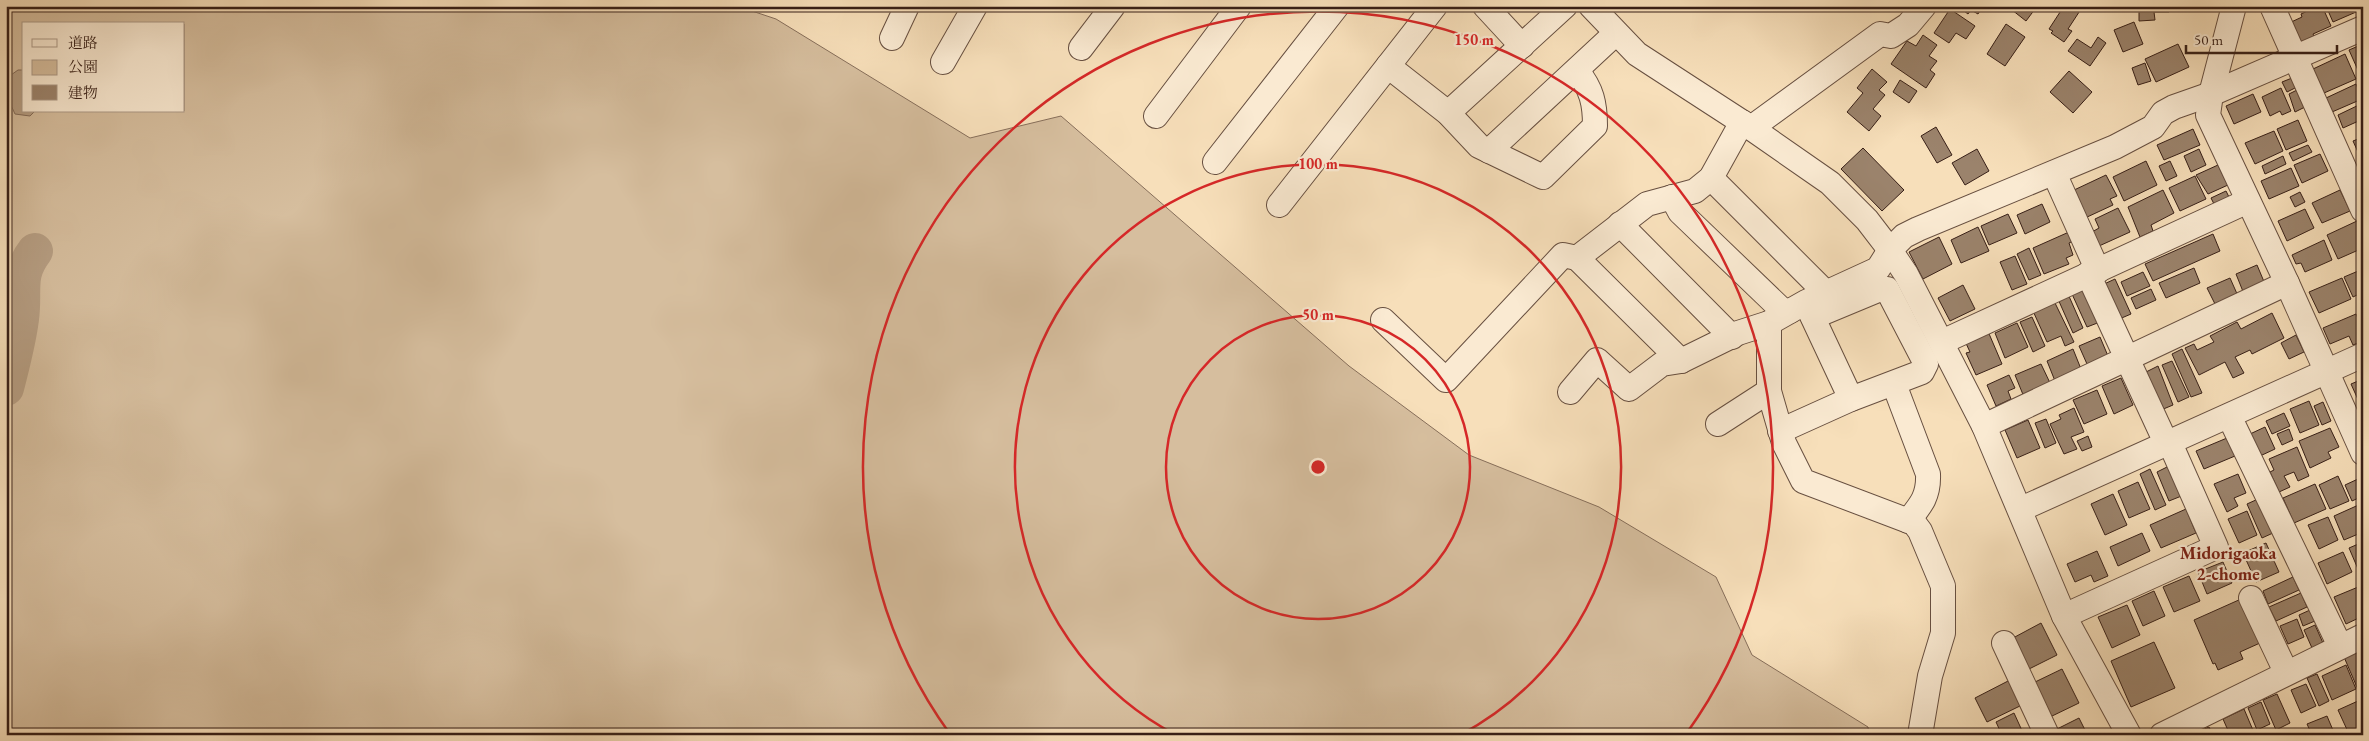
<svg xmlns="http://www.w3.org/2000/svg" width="2369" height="741" viewBox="0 0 2369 741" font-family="'EB Garamond','Noto Serif JP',serif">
<rect width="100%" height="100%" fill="#f7dfba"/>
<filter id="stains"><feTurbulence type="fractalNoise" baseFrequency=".004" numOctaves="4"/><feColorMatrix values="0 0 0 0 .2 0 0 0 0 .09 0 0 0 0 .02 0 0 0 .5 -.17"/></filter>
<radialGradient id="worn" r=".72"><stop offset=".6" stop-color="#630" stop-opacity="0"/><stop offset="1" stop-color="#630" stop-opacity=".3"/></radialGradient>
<path fill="#d6be9e" stroke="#866e5a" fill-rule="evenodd" d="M6,6H737L776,19L970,138L1061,116L1349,366L1469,455L1599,507L1716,577L1752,655L1868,727L1869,735H6ZM24,24H184V111H24Z"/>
<polygon fill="#b69e83" stroke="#836b58" points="18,70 24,70 24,111 35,111 30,116 15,114 9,101 11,75"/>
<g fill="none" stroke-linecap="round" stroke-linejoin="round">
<path stroke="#b69e83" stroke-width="36" d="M6,388C12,365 18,342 21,319C25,290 16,276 35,251"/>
</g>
<g fill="#9b836c" stroke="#371f17">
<polygon points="1961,6 1983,6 1978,14 1971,10 1968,14 1960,8"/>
<polygon points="2007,6 2031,6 2035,9 2026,21"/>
<polygon points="2064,6 2083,6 2068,29 2072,31 2064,42 2051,33 2053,31 2049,29"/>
<polygon points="2139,6 2169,6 2169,12 2154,12 2155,20 2139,21"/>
<polygon points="2318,6 2322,6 2331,26 2313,34 2317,43 2299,51 2287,24 2302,17 2301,14"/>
<polygon points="2326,6 2363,6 2363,9 2333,22"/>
<polygon points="1950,9 1975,26 1966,39 1956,33 1949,43 1934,33"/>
<polygon points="2134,22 2143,44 2123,52 2114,30"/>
<polygon points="2006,24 2025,37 2005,66 1987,54"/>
<polygon points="1923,35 1937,45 1929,56 1937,61 1930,70 1935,74 1926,88 1891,64 1907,41 1916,46"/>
<polygon points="2098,37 2106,43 2090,66 2068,51 2077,39 2091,48"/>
<polygon points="2178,44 2189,67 2156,82 2145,59"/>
<polygon points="2363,44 2363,76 2361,77 2349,50"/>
<polygon points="2345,54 2356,79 2324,93 2313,69"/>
<polygon points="2145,63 2151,81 2138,85 2132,68"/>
<polygon points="1872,69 1887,82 1879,90 1885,95 1873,109 1881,116 1869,131 1847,112 1863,93 1857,88"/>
<polygon points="2069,71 2092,92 2073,113 2050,92"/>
<polygon points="2292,78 2297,87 2287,92 2282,82"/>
<polygon points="1900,80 1917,91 1909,103 1893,92"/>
<polygon points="2356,84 2362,99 2332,112 2326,98"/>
<polygon points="2281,88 2291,111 2282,115 2280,111 2270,116 2262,97"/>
<polygon points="2297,90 2305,107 2295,112 2289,94"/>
<polygon points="2253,94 2261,112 2234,124 2226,106"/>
<polygon points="2363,103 2363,119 2343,128 2338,115"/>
<polygon points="2298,120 2307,141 2286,150 2277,129"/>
<polygon points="1936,127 1952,155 1937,163 1921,136"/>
<polygon points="2193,129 2200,145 2164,160 2157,145"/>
<polygon points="2274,131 2283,151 2255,164 2245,143"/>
<polygon points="2363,137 2363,161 2362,161 2353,141"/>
<polygon points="2308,145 2312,152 2293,161 2289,153"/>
<polygon points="1863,148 1904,190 1882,211 1841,169"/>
<polygon points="1977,149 1989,171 1965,185 1952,163"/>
<polygon points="2199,149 2206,165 2191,172 2184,156"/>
<polygon points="2320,154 2328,171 2302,183 2294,165"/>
<polygon points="2283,156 2286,164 2265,174 2262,166"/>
<polygon points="2146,161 2157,185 2124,201 2113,177"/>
<polygon points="2170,161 2177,176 2166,181 2159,166"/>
<polygon points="2218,165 2228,185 2208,194 2196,175"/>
<polygon points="2291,168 2299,186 2269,199 2261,181"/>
<polygon points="2106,175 2117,196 2110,199 2113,205 2085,218 2072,191"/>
<polygon points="2195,176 2206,199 2180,211 2169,188"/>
<polygon points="2163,190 2174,213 2151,225 2153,231 2140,237 2128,207"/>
<polygon points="2340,190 2350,211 2322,223 2312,203"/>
<polygon points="2226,191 2231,201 2216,208 2211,198"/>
<polygon points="2300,192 2305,202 2295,207 2290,197"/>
<polygon points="2042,204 2050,222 2025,234 2017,215"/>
<polygon points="2118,208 2130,232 2099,246 2092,232 2099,228 2095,219"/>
<polygon points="2305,209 2314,228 2287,241 2278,221"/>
<polygon points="2008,214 2017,233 1989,245 1981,226"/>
<polygon points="2357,221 2363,234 2363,248 2338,259 2327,235"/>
<polygon points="1978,227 1989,251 1961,263 1951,240"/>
<polygon points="2069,232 2073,241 2069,243 2073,255 2066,258 2069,264 2044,274 2033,248"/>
<polygon points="2213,234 2220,251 2153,281 2145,264"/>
<polygon points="1939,237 1952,264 1923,279 1909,252"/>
<polygon points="2324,240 2332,260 2305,272 2301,263 2296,264 2292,255"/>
<polygon points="2029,248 2041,275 2029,280 2017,254"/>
<polygon points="2015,256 2027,284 2012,290 2000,262"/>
<polygon points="2257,265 2265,284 2244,294 2236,274"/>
<polygon points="2194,268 2200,283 2166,298 2159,283"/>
<polygon points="2363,269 2363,292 2353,297 2344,277"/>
<polygon points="2143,272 2150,286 2127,296 2121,282"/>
<polygon points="2230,278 2238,296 2216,306 2207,288"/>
<polygon points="2342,278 2351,299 2319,313 2309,292"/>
<polygon points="2115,279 2131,314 2117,320 2102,285"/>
<polygon points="1963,285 1975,309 1950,321 1938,298"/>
<polygon points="2085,288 2100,322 2087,327 2072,294"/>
<polygon points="2151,289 2156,300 2136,309 2131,298"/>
<polygon points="2068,294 2083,328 2073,333 2058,299"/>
<polygon points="2055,303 2074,342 2065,346 2061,336 2047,342 2033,311"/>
<polygon points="2272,313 2284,338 2252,354 2250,350 2235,357 2244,373 2233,378 2225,362 2199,375 2185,348 2194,344 2197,350 2214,342 2210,336 2237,322 2241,329"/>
<polygon points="2356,314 2363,329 2363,341 2353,345 2349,336 2330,344 2323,328"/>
<polygon points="2032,317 2045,346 2033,352 2020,322"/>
<polygon points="2017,323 2028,347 2005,358 1995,333"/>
<polygon points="1987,329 2002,364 1976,375 1966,353 1970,352 1964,339"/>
<polygon points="2296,335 2304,352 2289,359 2281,343"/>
<polygon points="2100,337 2108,356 2087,364 2079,346"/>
<polygon points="2073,349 2081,369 2055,381 2047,361"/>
<polygon points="2182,349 2202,393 2191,397 2172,354"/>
<polygon points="2172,361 2189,397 2178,402 2162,365"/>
<polygon points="2041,364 2051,385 2024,397 2015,375"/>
<polygon points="2158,366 2173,405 2161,410 2144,373"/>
<polygon points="2009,375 2015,388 2008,391 2011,399 1996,406 1987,385"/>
<polygon points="2121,378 2133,405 2114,414 2102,386"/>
<polygon points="2363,379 2363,403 2360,404 2351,384"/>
<polygon points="2097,390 2107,414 2084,424 2073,400"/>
<polygon points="2309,401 2319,425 2300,433 2290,409"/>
<polygon points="2323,402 2331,421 2322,425 2314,406"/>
<polygon points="2074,408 2084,432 2071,437 2077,449 2064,454 2050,424 2061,419 2059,415"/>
<polygon points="2284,413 2290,426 2272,434 2266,421"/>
<polygon points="2046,419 2056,443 2045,448 2035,423"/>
<polygon points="2028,420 2040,448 2017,458 2005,430"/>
<polygon points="2265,427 2275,449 2260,456 2250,434"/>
<polygon points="2330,428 2339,447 2328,452 2331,458 2310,468 2299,441"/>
<polygon points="2289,429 2293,440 2282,445 2277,434"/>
<polygon points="2088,436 2092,447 2082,451 2077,441"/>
<polygon points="2227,438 2235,456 2204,469 2196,451"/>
<polygon points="2297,447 2309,476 2298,481 2294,472 2284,476 2290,487 2279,492 2270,472 2274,470 2269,459"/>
<polygon points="2171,465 2184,495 2169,501 2157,472"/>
<polygon points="2150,469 2166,505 2155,510 2140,474"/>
<polygon points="2238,474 2246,493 2234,498 2238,506 2227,512 2214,484"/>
<polygon points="2338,476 2349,501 2330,509 2319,485"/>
<polygon points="2358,479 2363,496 2352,501 2345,485"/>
<polygon points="2138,482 2150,509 2129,518 2118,491"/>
<polygon points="2315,484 2326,509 2294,523 2283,498"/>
<polygon points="2113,494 2127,525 2105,535 2091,504"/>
<polygon points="2258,499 2273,533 2262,538 2247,504"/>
<polygon points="2363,503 2363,532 2344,540 2334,516"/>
<polygon points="2186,509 2196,533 2161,548 2150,525"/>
<polygon points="2247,511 2257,535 2239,543 2228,519"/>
<polygon points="2328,517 2338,540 2319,549 2308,525"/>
<polygon points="2142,533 2150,551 2118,566 2110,547"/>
<polygon points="2363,542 2363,567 2358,569 2349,548"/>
<polygon points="2266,543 2279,572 2256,582 2243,553"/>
<polygon points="2097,551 2108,576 2094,582 2091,575 2075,582 2067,564"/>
<polygon points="2343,552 2352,572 2327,584 2318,563"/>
<polygon points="2223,562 2232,583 2207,594 2198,572"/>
<polygon points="2189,576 2200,601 2174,612 2163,587"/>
<polygon points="2293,577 2299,590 2268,604 2263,591"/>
<polygon points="2363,585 2363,616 2346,624 2334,597"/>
<polygon points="2154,591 2165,616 2143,626 2132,601"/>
<polygon points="2301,593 2307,607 2276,621 2269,607"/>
<polygon points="2241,599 2260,643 2240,652 2243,659 2218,670 2215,663 2213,664 2194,620"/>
<polygon points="2127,605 2140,635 2112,648 2098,617"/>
<polygon points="2310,610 2315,621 2303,626 2299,615"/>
<polygon points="2297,619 2304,637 2288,644 2280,626"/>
<polygon points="2041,623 2057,655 2029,669 2013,638"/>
<polygon points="2315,625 2323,643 2312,648 2304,630"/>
<polygon points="2154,642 2175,688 2131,707 2111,661"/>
<polygon points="2363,648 2363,690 2359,692 2344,657"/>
<polygon points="2346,665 2356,689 2332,700 2322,676"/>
<polygon points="2062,669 2079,703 2050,717 2033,683"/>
<polygon points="2317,674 2329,701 2319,706 2307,678"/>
<polygon points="2010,680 2022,705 1987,722 1975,698"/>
<polygon points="2306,684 2316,706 2301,713 2291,690"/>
<polygon points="2277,694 2290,723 2276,730 2263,700"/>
<polygon points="2358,701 2363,711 2363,728 2349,734 2338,710"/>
<polygon points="2261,702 2270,724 2257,730 2248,708"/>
<polygon points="2244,709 2255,735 2230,735 2223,719"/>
<polygon points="2014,713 2024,735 2002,735 1996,722"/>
<polygon points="2327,716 2335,735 2312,735 2307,724"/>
<polygon points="2079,718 2085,730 2076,735 2060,735 2057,729"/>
<polygon points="2209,727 2213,735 2196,735 2195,733"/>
</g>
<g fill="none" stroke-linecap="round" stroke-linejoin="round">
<g stroke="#674f40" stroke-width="26">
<g id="minor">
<polyline points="1485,6 1522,46"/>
<polyline points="1591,6 1637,54 1751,128 1830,183 1867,220 1890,250 1906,274 1984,426 2064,616 2129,735"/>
<polyline points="2234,6 2211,94 2208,115 2287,283 2363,453"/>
<polyline points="2272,6 2363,210"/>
<polyline points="892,38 907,6"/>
<polyline points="1081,48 1113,6"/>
<polyline points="943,62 975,6"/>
<path d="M1388,66L1448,113L1479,146L1543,177L1595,126C1595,104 1592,89 1577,71"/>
<polyline points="1448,113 1565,6"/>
<polyline points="1156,116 1239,6"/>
<polyline points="1751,128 1880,34 1891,36 1908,25 1924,6"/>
<polyline points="1489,151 1616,33"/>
<polyline points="1215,162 1337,6"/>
<polyline points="2054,173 2098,271"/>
<polyline points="1711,178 1826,293"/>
<polyline points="1672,197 1680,212 1782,310 1790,311"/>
<polyline points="1279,205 1435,6"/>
<polyline points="1620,224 1732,337"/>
<polyline points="1577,258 1681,361"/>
<polyline points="2088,274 2167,445"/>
<polyline points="1806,303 1851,399"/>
<polyline points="1383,320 1446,380 1563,255 1577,258 1647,204 1695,191 1711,178 1742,122"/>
<polyline points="1769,323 1769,391 1784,443 1803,481 1914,523 1920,531 1943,586 1943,633 1930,676 1920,735"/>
<polyline points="1942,342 2248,201"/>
<path d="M1894,384L1928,474C1929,496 1921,505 1908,521"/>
<polyline points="1570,392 1597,360 1629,389 1662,364 1681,361 1738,333 1769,323 1806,302 1878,269 1890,250 1904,236 1918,229 2115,147 2153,127 2163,113 2174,107 2211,94 2363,28"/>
<polyline points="2229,416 2340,646"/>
<polyline points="1718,424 1769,391"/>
<polyline points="1984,426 2287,283"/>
<polyline points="1780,431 1851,399 1922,372 1926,364 1887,289 1878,290 1813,317"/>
<polyline points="2021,509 2363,355"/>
<polyline points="2251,598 2286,672"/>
<polyline points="2064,616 2216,547 2170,443"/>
<polyline points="2004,643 2047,735"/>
<polyline points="2162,735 2363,636"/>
</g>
</g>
<use href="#minor" stroke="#faead2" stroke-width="24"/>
</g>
<g fill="none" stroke="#d62828" stroke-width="2.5">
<circle cx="1318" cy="467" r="152"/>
<path d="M1176 735A303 303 0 1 1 1460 735"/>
<path d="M950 734A455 455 0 1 1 1686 734"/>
</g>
<g text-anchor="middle" stroke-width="4.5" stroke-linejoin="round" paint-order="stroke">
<g font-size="18" font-weight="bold" fill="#7a1f14" stroke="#faead2">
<text x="2228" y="559">Midorigaoka<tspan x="2228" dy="21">2-chome</tspan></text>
</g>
</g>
<circle cx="1318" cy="467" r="8" fill="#d62828" stroke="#faead2" stroke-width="2.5"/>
<g font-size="15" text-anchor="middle" font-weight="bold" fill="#d62828" stroke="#faead2" stroke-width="4.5" stroke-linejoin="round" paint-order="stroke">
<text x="1474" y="45">150 m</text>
<text x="1318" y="169">100 m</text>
<text x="1318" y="320">50 m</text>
</g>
<rect width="2369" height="741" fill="none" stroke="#f7dfba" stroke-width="25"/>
<rect x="8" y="8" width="2354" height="726" fill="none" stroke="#371f17" stroke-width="2.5"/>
<rect x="12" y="12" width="2344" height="716" fill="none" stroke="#371f17"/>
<rect x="22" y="22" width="162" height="90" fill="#faead2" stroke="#ac9987"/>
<rect x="32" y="39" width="25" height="8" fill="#faead2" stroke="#ac9987"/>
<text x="68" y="48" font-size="15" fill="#371f17">道路</text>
<rect x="32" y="60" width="25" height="15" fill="#d6be9e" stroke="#ac9987"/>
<text x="68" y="72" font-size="15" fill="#371f17">公園</text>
<rect x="32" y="85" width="25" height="15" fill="#9b836c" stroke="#ac9987"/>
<text x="68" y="98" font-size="15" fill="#371f17">建物</text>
<path d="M2186 45v8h151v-8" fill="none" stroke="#371f17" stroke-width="2.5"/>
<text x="2194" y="45" font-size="15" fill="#371f17" stroke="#faead2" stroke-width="4" paint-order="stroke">50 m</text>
<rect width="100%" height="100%" filter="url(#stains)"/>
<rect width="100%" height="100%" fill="url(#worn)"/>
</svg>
